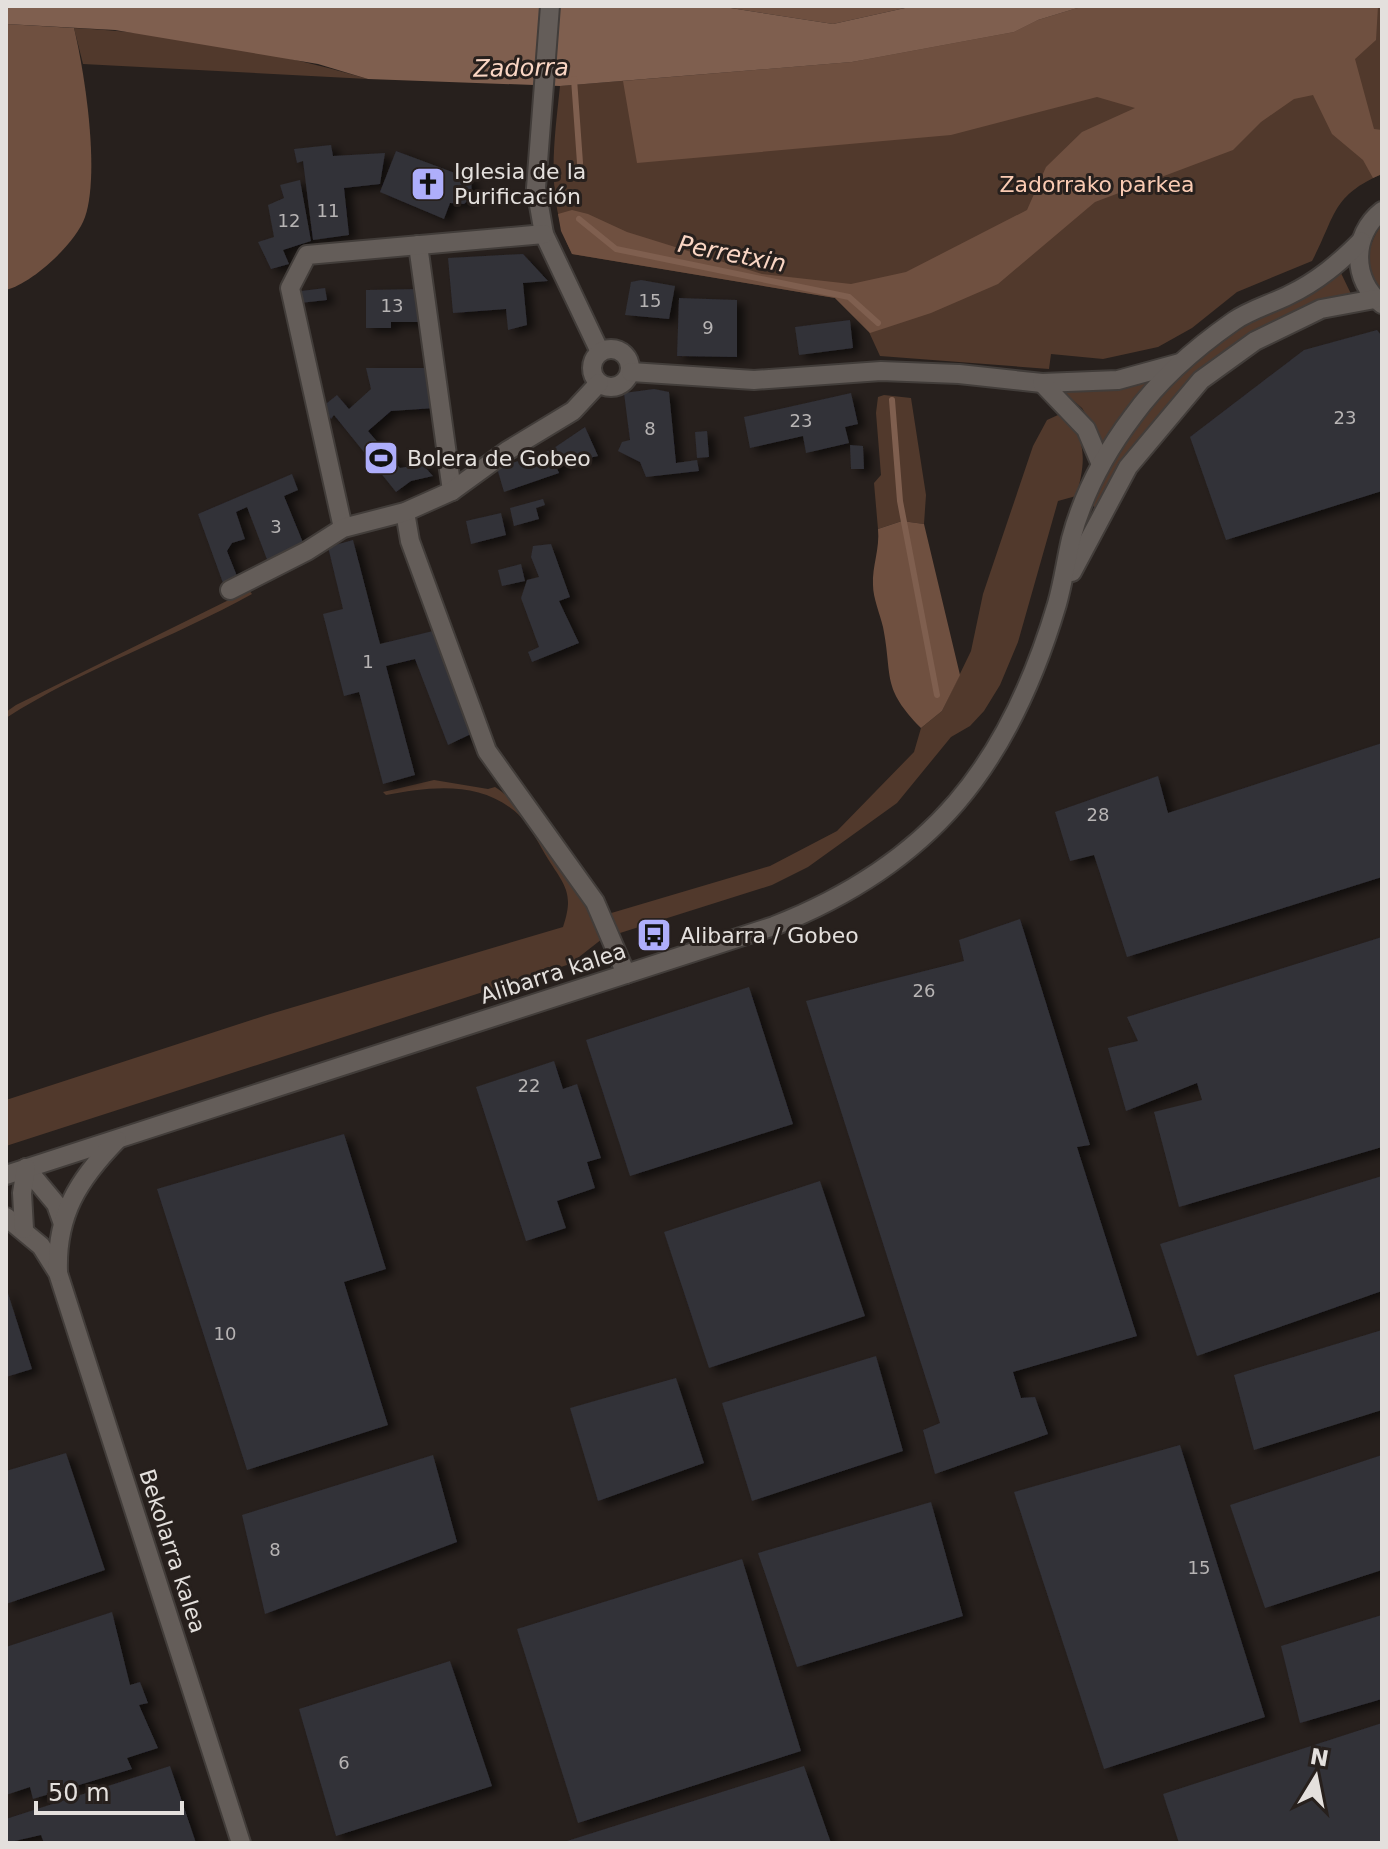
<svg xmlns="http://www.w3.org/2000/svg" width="1388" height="1849" viewBox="0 0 1388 1849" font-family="'DejaVu Sans',sans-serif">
<defs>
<filter id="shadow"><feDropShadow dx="7" dy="4" stdDeviation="4" flood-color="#0009"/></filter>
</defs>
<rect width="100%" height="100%" fill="#27201d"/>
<g fill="#51392c">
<path d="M1084,6H1382V174C1331,196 1336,216 1312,261L1237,292L1192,328L1158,347L1103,359L1051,354L1049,369L880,356L869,332L835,298L572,254C545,200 554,144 560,86L852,62L1038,20Z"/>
<path d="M74,28C165,32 281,53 368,79L83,64Z"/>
<path d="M1382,224V291C1361,272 1367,245 1382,224Z"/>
<path d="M1340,271L1352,296L1247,340L1096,509L1091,503C1117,435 1170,376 1229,334C1259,312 1299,298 1332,280Z"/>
<polygon points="1156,379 1103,443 1082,408 1062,391 1104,389"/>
<polygon points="884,395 911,398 926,495 924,524 902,521 878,529 874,483 881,475 876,413 878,397"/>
<path d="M1058,415C1090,433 1085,466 1076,496L1058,501L1018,642L1000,685L984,711L970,726L951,737L897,803L808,867L772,885L620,933L608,914L770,866L837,831L914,752L921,728L942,711L971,651L983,594L1033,446L1047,420Z"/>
<path d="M249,590L252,594C171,639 84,668 6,718V712L16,705Z"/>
<path d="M434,780L488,789L495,787C526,805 593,904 602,939L570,964L6,1146V1100L267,1015L563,927C574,894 566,887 548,859C540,846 532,829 521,817C484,780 433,786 386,795L383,792Z"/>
</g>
<g fill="#6f5040">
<polygon points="718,6 914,6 833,24"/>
<polygon points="1084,6 1378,6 1376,40 1355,59 1374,129 1382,130 1382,174 1373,178 1363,160 1332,134 1313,95 1294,99 1261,122 1233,150 1095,202 998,284 931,313 870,333 835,298 572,254 561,231 558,214 572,210 588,214 627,232 762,274 851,284 906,272 1027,210 1046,167 1082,132 1135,108 1097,97 951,135 637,163 623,81 852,62 1014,32 1038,20"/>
<path d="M6,24L74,28C85,74 100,173 85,217C76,243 33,283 6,290Z"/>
<path d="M902,521L924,524L960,675L942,711L921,728C881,687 893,678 883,627C880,614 873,598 873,585C872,566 880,549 878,529Z"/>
</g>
<polygon fill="#7f5f4f" points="6,6 718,6 833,24 914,6 1084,6 1038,20 1014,32 852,62 560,86 368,79 318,64 115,30 6,24"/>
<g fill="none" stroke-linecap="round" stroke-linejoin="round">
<g stroke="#7f5f4f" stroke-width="6">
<polyline points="574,79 580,163"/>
<polyline points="579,219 616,249 849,297 878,323"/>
<polyline points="892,400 900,501 937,695"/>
</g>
</g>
<g fill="#313138" filter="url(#shadow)">
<polygon points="331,145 333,156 385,153 380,184 344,188 349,235 313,240 303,161 297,163 294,149"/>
<polygon points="396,151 471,179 472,197 464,204 450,203 444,219 380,192"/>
<polygon points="300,180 311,241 283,250 289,264 271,269 258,242 274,237 268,205 284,198 280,185"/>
<polygon points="523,254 548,281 523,283 527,325 508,330 506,309 453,313 448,258"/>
<polygon points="641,280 675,286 669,319 625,315 631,282"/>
<polygon points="325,288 327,300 300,303 301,291"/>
<polygon points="419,289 419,322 391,322 391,328 366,328 366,290"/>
<polygon points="679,298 737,300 737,357 677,356"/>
<polygon points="850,320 853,348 799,355 795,327"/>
<polygon points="1377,330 1382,336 1382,491 1226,540 1190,437 1304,350"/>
<polygon points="366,368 427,368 435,408 391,411 368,431 400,468 422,464 433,476 411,481 396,492 334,415 331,419 322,407 337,395 349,409 371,389"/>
<polygon points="654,389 669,392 676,463 697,460 699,471 646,477 640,462 618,451 622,442 630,440 624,393"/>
<polygon points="851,393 858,424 845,427 849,443 806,453 803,436 750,448 744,417"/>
<polygon points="585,427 598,456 556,466 559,473 504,492 497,468 551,450"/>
<polygon points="707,431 709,457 697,458 695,432"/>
<polygon points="850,445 863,446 864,469 851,469"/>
<polygon points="292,474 298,490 284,496 304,545 268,562 247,507 236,512 245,539 232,543 227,551 237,576 223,583 198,514"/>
<polygon points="543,499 545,505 536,508 539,519 514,526 510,508"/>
<polygon points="501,513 506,535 471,544 466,521"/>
<polygon points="353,540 380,644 433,631 471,734 448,745 415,659 386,666 415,775 383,784 359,692 344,696 323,614 343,609 328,547"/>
<polygon points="551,544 570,597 559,601 579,643 532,662 528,652 539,647 521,598 527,580 539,577 531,557 533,546"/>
<polygon points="521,564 525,581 502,586 498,570"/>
<polygon points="1382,743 1382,877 1127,957 1094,855 1070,861 1055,812 1158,776 1168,813"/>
<polygon points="1020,919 1090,1145 1077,1147 1137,1336 1013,1372 1021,1398 1035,1397 1048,1434 935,1474 923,1430 940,1423 806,1001 964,961 959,940"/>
<polygon points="1382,937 1382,1147 1179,1207 1154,1112 1202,1100 1197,1083 1126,1111 1108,1048 1138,1041 1127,1017"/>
<polygon points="749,987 793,1124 630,1176 586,1040"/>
<polygon points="554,1061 563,1089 577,1084 601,1158 587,1162 595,1188 557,1201 566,1228 526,1241 476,1087"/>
<polygon points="344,1134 386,1269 344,1282 388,1425 247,1470 157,1189"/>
<polygon points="1382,1176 1382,1291 1197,1356 1160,1244"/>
<polygon points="820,1181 865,1316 709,1368 664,1232"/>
<polygon points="6,1287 32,1369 6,1377"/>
<polygon points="1382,1330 1382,1410 1254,1450 1234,1375"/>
<polygon points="876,1356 903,1451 752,1501 722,1403"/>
<polygon points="676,1378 704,1463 598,1501 570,1408"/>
<polygon points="1180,1445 1265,1717 1104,1769 1014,1492"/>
<polygon points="66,1453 105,1570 6,1604 6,1471"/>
<polygon points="433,1455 457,1542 265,1614 242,1515"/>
<polygon points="1382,1455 1382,1570 1265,1608 1230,1505"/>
<polygon points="931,1502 963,1616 797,1667 758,1553"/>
<polygon points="742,1559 801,1751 578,1823 517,1629"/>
<polygon points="112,1612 130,1685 140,1682 148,1703 139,1705 158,1748 127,1758 132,1769 33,1799 30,1787 6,1795 6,1647"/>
<polygon points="1382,1615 1382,1699 1300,1723 1281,1646"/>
<polygon points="450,1661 492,1786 336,1836 299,1709"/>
<polygon points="1382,1723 1382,1843 1179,1843 1163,1794"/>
<polygon points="170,1766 196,1843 44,1843 41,1835 6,1843 6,1819"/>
<polygon points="804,1766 831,1843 564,1843 564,1842"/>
</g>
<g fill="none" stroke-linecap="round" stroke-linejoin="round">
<g stroke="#423d3a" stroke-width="22">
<g id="minor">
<polyline points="550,6 536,188 544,234 600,352"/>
<path d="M1382,211C1351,235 1352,281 1382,304"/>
<polyline points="418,245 452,491"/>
<circle cx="611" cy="368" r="19"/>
<polyline points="631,372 754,380 881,371 959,374 1042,383 1118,380 1180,363"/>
<polyline points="1042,383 1086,429 1100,462"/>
<polyline points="405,512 410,541 487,751 595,902 626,974"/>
<polyline points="343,528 290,288 307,255 544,234"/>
<polyline points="1072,572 1128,467 1201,380 1255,341 1321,309 1375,299"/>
<polyline points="230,590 307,551 343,528 405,512 452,491 507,451 573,411 599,383"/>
<polyline points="26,1168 56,1204 62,1221"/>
<path d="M6,1175L774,926C932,864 1009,765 1057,604C1063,583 1066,561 1071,539C1083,494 1105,453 1133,416C1159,380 1198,346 1234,321C1250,310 1271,304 1289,295C1318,281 1339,263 1361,241"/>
<polyline points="6,1217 41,1246 58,1273 241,1843"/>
<polyline points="24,1229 22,1193 26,1168"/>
<path d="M58,1272C56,1215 78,1180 117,1140"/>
</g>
</g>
<use href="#minor" stroke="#645d59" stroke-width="18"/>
</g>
<defs>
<g id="church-square" transform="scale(1.8)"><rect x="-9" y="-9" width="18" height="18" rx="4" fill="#aeaefb" stroke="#27201d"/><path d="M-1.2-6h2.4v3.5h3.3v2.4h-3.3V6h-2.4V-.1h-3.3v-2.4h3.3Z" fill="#111"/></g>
<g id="stadium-square" transform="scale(1.8)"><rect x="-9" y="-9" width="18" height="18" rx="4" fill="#aeaefb" stroke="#27201d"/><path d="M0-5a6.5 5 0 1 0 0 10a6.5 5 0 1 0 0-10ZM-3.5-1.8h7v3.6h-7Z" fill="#111"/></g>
<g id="bus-square" transform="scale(1.8)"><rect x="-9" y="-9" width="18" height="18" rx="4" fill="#aeaefb" stroke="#27201d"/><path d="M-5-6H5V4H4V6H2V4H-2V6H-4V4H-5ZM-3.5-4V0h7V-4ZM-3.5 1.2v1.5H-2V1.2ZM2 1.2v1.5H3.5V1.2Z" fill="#111"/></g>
</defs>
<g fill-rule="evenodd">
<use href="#church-square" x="428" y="184"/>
<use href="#stadium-square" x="381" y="458"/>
<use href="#bus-square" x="654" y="935"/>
</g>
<g text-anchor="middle" stroke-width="6" stroke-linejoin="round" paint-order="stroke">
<g font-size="18" fill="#b7b4b4">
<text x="328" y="217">11</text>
<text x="289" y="227">12</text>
<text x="650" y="307">15</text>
<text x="392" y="312">13</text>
<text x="708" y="334">9</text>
<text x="1345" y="424">23</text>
<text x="801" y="427">23</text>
<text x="650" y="435">8</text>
<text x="276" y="533">3</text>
<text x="368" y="668">1</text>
<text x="1098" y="821">28</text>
<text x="924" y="997">26</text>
<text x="529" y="1092">22</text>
<text x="225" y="1340">10</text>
<text x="275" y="1556">8</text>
<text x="1199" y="1574">15</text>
<text x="344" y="1769">6</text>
</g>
<g font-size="22" fill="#e4e0dd" stroke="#27201d" text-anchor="start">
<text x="454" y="179">Iglesia de la<tspan x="454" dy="25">Purificación</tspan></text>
<text x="407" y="466">Bolera de Gobeo</text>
<text x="680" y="943">Alibarra / Gobeo</text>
</g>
<g font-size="22" fill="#facbb3" stroke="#27201d">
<text x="1097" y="192">Zadorrako parkea</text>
</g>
<g font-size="22" fill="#e4e0dd" stroke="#27201d">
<text transform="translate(553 973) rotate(-18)" y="8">Alibarra kalea</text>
<text transform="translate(173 1551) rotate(72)" y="8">Bekolarra kalea</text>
</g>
<g font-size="24" font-style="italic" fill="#fad6c4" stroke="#27201d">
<text transform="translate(521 68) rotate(-1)" y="8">Zadorra</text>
<text transform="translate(732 254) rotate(11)" y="8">Perretxin</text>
</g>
</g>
<rect width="1388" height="1849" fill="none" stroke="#e4e0dd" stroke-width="16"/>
<g transform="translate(1316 1777) rotate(10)" stroke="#27201d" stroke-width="6" paint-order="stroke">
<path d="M0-6L14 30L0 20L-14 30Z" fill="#e4e0dd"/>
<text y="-12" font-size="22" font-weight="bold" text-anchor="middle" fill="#e4e0dd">N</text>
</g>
<path d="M36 1801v12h146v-12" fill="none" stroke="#e4e0dd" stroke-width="4"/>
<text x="48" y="1801" font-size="24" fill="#e4e0dd" stroke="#27201d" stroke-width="6" paint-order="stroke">50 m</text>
</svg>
